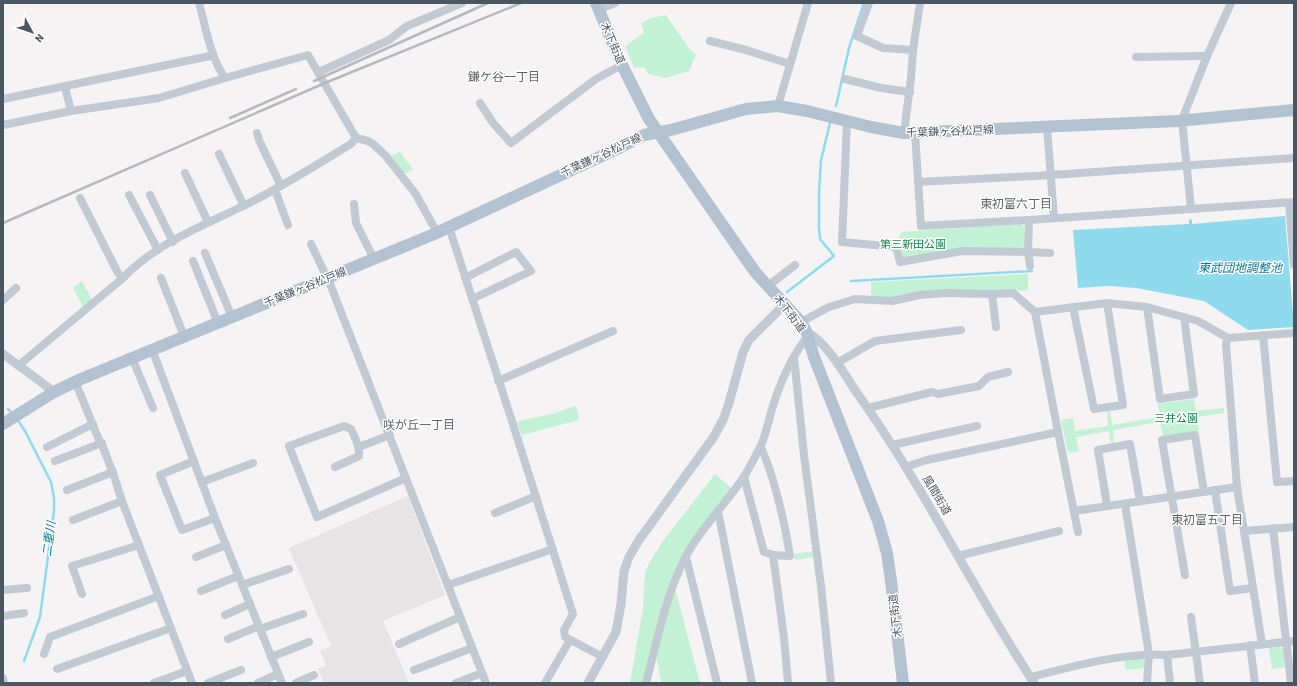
<svg xmlns="http://www.w3.org/2000/svg" width="1297" height="686" viewBox="0 0 1297 686" font-family="'Source Sans 3','Noto Sans JP',sans-serif">
<rect width="100%" height="100%" fill="#f5f3f3"/>
<polygon fill="#e6e4e5" points="408,496 445,595 383,621 409,683 324,683 318,669 326,665 320,651 331,646 289,548"/>
<g fill="#c3f1d5">
<polygon points="666,15 688,47 696,55 689,71 665,78 648,74 645,68 634,67 625,46 644,33 641,23 651,18"/>
<polygon points="400,152 413,169 405,174 391,156"/>
<polygon points="1022,224 1024,227 1025,246 1022,249 902,258 898,239 902,232"/>
<polygon points="1028,274 1028,290 906,297 871,298 871,282"/>
<polygon points="82,281 92,300 84,308 73,288"/>
<polygon points="1194,399 1196,411 1224,408 1224,413 1197,417 1199,431 1163,436 1160,422 1113,430 1114,443 1111,444 1109,431 1076,437 1079,451 1068,453 1061,420 1073,418 1075,431 1108,426 1107,411 1110,411 1112,425 1160,417 1158,404"/>
<polygon points="574,406 577,408 579,420 522,435 517,423 519,421 556,413"/>
<polygon points="715,474 732,489 691,543 644,683 630,683 643,608 645,575 648,565 663,541"/>
<polygon points="813,551 814,557 795,560 794,554"/>
<polygon points="675,588 700,683 661,683 656,654"/>
<polygon points="1280,647 1283,649 1285,667 1272,669 1269,648"/>
<polygon points="1124,658 1142,658 1144,661 1144,668 1126,670"/>
</g>
<polygon fill="#90daee" points="1285,216 1294,327 1248,330 1204,301 1136,288 1108,286 1078,288 1073,230 1189,224 1189,220 1192,219 1192,224"/>
<g fill="none" stroke-linecap="round" stroke-linejoin="round">
<g stroke="#90daee" stroke-width="2.5">
<polyline points="836,106 849,48 864,3"/>
<polyline points="851,281 1032,271"/>
<polyline points="787,292 834,256 820,239 819,227 819,192 821,160 830,123"/>
<polyline points="8,409 10,411"/>
<polyline points="19,422 25,431 51,482 54,498 54,511 40,617 24,661"/>
</g>
<g stroke="#c1cad2" stroke-width="8">
<path d="M199,3C206,28 210,57 225,78L308,55L356,138L368,141L373,144L385,155L415,193L434,227"/>
<polyline points="869,3 857,36 883,48 913,50"/>
<polyline points="598,10 615,3"/>
<polyline points="710,41 746,50 790,64"/>
<polyline points="1136,57 1207,56"/>
<polyline points="319,72 389,40 407,26 462,3"/>
<polyline points="845,79 881,88 910,92"/>
<polyline points="65,87 71,111"/>
<polyline points="3,99 210,56 213,54"/>
<polyline points="480,103 493,123 511,143 596,79 622,65"/>
<polyline points="778,106 808,3"/>
<polyline points="847,121 842,242 896,247 900,262 962,251 1028,252 1050,253"/>
<polyline points="3,125 71,111 159,98 225,78"/>
<polyline points="1047,127 1054,218"/>
<polyline points="257,133 259,140 281,186"/>
<polyline points="904,133 911,78 913,50 920,3"/>
<polyline points="915,133 921,226 1029,220 1294,202"/>
<polyline points="219,154 244,206"/>
<polyline points="185,173 208,222"/>
<polyline points="918,182 1052,175 1294,158"/>
<polyline points="275,190 288,225"/>
<polyline points="129,195 158,250"/>
<polyline points="150,195 173,242"/>
<polyline points="80,198 118,273 123,278"/>
<polyline points="1289,203 1294,265"/>
<polyline points="354,204 356,223 374,259"/>
<polyline points="1191,209 1182,120 1207,56 1231,3"/>
<polyline points="1029,220 1028,252 1030,266"/>
<polyline points="449,227 511,418 572,611 573,614 564,630 565,637 603,657"/>
<polyline points="311,244 330,284 486,683"/>
<polyline points="205,253 232,317"/>
<polyline points="193,261 218,323"/>
<polyline points="161,278 184,336"/>
<polyline points="465,278 516,252 531,271 472,299"/>
<polyline points="768,286 795,265"/>
<polyline points="992,294 996,327"/>
<polyline points="3,300 16,288"/>
<polyline points="1073,307 1094,409 1123,405 1107,303"/>
<polyline points="1147,307 1160,399 1194,394 1184,317"/>
<polyline points="801,322 829,307 855,299 892,301 920,295 945,293 992,294 1013,293 1035,312"/>
<polyline points="1263,335 1277,482 1294,481"/>
<polyline points="1228,338 1226,344 1237,487 1262,644"/>
<polyline points="152,349 215,518 282,683"/>
<polyline points="794,357 804,455 821,586 831,683"/>
<polyline points="132,358 153,408"/>
<polyline points="837,363 875,341 961,330"/>
<path d="M18,366L123,278C156,243 203,226 245,205C282,187 316,165 351,144L356,138"/>
<polyline points="75,381 99,440 101,442 114,476 122,501 192,683"/>
<polyline points="498,381 613,331"/>
<polyline points="868,408 932,392 938,394 979,386 988,377 1008,372"/>
<polyline points="892,445 977,426"/>
<polyline points="47,447 93,424"/>
<polyline points="359,447 390,435"/>
<path d="M761,447C776,482 784,519 790,556L773,555L784,638L788,683"/>
<polyline points="55,461 102,443"/>
<polyline points="194,461 160,475 182,530 215,518"/>
<path d="M335,467L359,456C360,446 355,438 351,429L344,426L289,446L317,517L406,478"/>
<polyline points="905,467 927,460 1058,432"/>
<polyline points="744,477 764,552 773,555"/>
<polyline points="202,482 253,463"/>
<polyline points="67,490 113,472"/>
<polyline points="1215,490 1230,591 1253,588"/>
<polyline points="1125,504 1149,654 1147,683"/>
<polyline points="1107,505 1098,450 1130,444 1140,501"/>
<polyline points="718,511 752,683"/>
<polyline points="1074,511 1237,487"/>
<polyline points="495,513 536,496"/>
<polyline points="73,520 122,501"/>
<polyline points="1273,528 1291,683"/>
<polyline points="1244,531 1294,527"/>
<polyline points="1078,532 1058,432 1035,312 1107,303 1147,307 1198,321 1228,338 1294,333"/>
<polyline points="958,556 1059,531"/>
<polyline points="196,557 226,545"/>
<polyline points="686,557 717,683"/>
<polyline points="1185,575 1162,440 1195,435 1204,492"/>
<polyline points="242,585 289,569"/>
<polyline points="448,585 553,549"/>
<polyline points="3,590 27,588"/>
<polyline points="201,591 238,576"/>
<polyline points="82,594 72,566 139,545"/>
<polyline points="225,615 250,604"/>
<polyline points="3,616 24,613"/>
<polyline points="1191,617 1200,683"/>
<polyline points="260,629 303,614"/>
<polyline points="228,639 259,626"/>
<polyline points="399,644 460,617"/>
<polyline points="1250,645 1255,683"/>
<polyline points="44,654 50,637 159,596"/>
<polyline points="1167,655 1170,683"/>
<polyline points="271,657 309,642"/>
<polyline points="57,669 171,628"/>
<polyline points="414,670 472,648"/>
<polyline points="3,678 4,683"/>
<path d="M1031,679L1035,676C1078,665 1121,653 1167,655L1294,641"/>
<polyline points="154,683 187,671"/>
<polyline points="208,683 241,670"/>
<polyline points="258,683 278,674"/>
<polyline points="296,683 314,675"/>
<polyline points="456,683 482,673"/>
<polyline points="545,683 570,640"/>
<path d="M646,683C657,641 666,594 686,556C701,528 725,505 743,478C749,469 754,459 759,449C766,437 768,422 772,409C780,383 791,357 808,336"/>
</g>
<g stroke="#c1cad2" stroke-width="9">
<path d="M806,331C829,345 842,371 857,393C923,485 972,588 1034,683"/>
<polyline points="3,354 49,388"/>
<polyline points="588,683 616,632 621,604 624,571 629,557 639,540 713,438 723,420 729,403 743,352 749,340 779,310 785,305"/>
</g>
<g stroke="#b3c2d1" stroke-width="12">
<polyline points="596,3 622,65 649,119 746,259 756,273 801,322 806,331 814,357 878,521 887,553 891,581 903,683"/>
<polyline points="3,424 54,392 81,379 432,235 621,147 644,135 671,130 746,109 778,106 807,111 871,127 904,133 1177,121 1294,110"/>
</g>
<g stroke="#b5b8bd" stroke-width="2.5">
<polyline points="314,81 488,3"/>
<polyline points="230,118 296,89"/>
<polyline points="3,223 325,83 521,3"/>
</g>
</g>
<g text-anchor="middle" stroke-width="3" stroke-linejoin="round" paint-order="stroke">
<g font-size="11" fill="#4a5661" stroke="#fff">
<text transform="translate(613 43) rotate(66)" y="4">木下街道</text>
<text transform="translate(950 131) rotate(-2)" y="4">千葉鎌ヶ谷松戸線</text>
<text transform="translate(601 155) rotate(-25)" y="4">千葉鎌ヶ谷松戸線</text>
<text transform="translate(305 287) rotate(-22)" y="4">千葉鎌ヶ谷松戸線</text>
<text transform="translate(790 313) rotate(52)" y="4">木下街道</text>
<text transform="translate(937 495) rotate(59)" y="4">風間街道</text>
<text transform="translate(895 616) rotate(-97)" y="4">木下街道</text>
</g>
<g font-size="11" fill="#17864f" stroke="#fff">
<text x="913" y="248">第三新田公園</text>
<text x="1176" y="422">三井公園</text>
</g>
<g font-size="12" fill="#5f6368" stroke="#fff">
<text x="504" y="81">鎌ケ谷一丁目</text>
<text x="1016" y="208">東初富六丁目</text>
<text x="419" y="429">咲が丘一丁目</text>
<text x="1207" y="524">東初富五丁目</text>
</g>
<g font-size="12" font-style="italic" fill="#0c7c9b" stroke="#fff">
<text x="1240" y="272">東武団地調整池</text>
<text transform="translate(49 539) rotate(-83)" y="4">二重川</text>
</g>
</g>
<rect width="1297" height="686" fill="none" stroke="#4a5661" stroke-width="8"/>
<g transform="translate(32 32) rotate(130)" stroke="#ffffff" stroke-width="3" paint-order="stroke">
<path d="M0-3L7 15L0 10L-7 15Z" fill="#4a5661"/>
<text y="-6" font-size="11" font-weight="bold" text-anchor="middle" fill="#4a5661">N</text>
</g>
</svg>
